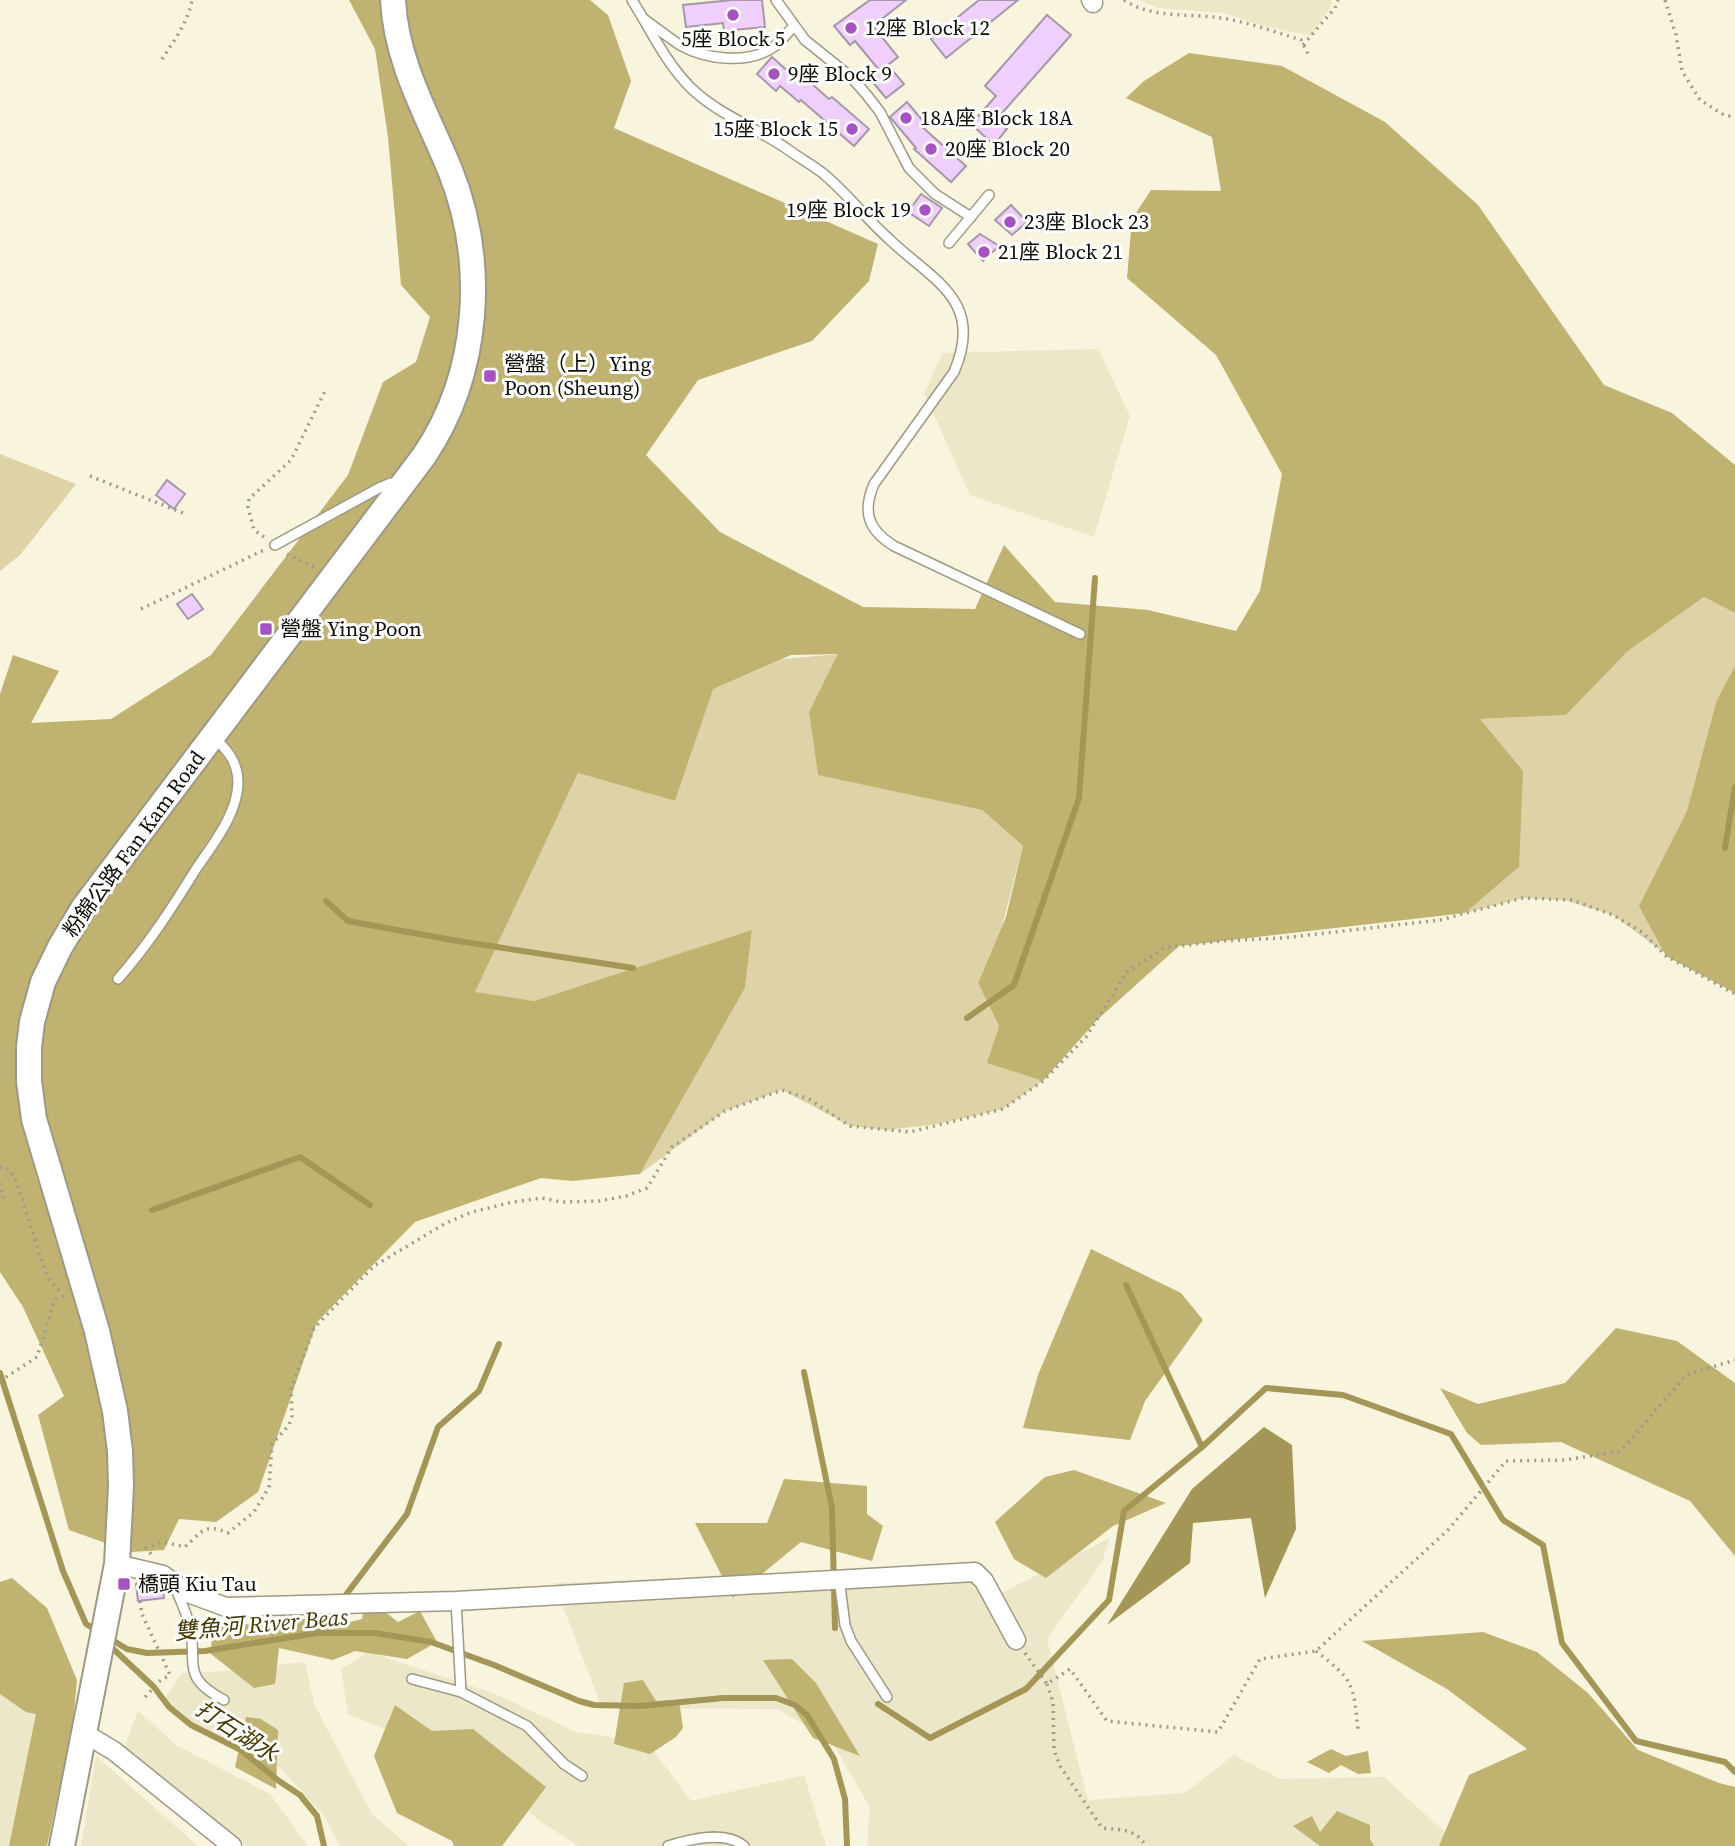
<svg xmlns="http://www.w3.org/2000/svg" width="1735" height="1846" viewBox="0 0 1735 1846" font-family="'Source Serif 4','Noto Sans TC',serif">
<rect width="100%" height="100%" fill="#f8f4dd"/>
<g fill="#ede7c9">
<polygon points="1138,0 1332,0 1331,7 1311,36 1257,24 1223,13 1158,8"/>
<polygon points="1098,349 1130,416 1094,537 970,495 924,393 943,353"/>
<polygon points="1110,1538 1102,1562 1047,1639 1088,1800 1185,1793 1234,1755 1281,1779 1384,1777 1458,1844 1457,1846 867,1846 870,1807 830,1739 777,1709 602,1708 554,1583 981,1567 1002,1593"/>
<polygon points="369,1652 495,1694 576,1732 647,1742 691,1801 804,1775 826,1846 578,1846 541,1822 467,1762 348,1714 341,1669"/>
<polygon points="305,1662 314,1704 372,1814 409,1846 340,1846 323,1814 280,1768 192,1727 163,1701 182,1673 214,1672"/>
<polygon points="0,1680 70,1693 41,1846 0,1846"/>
<polygon points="138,1711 176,1745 270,1794 308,1846 246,1846 124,1748"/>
<polygon points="96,1756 198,1846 81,1846"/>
</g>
<g fill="#ddd3a6">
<polygon points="0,454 76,484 20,555 0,571"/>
<polygon points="1704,597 1735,613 1735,989 1660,950 1613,915 1564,900 1523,898 1465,913 1519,867 1479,719 1566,715 1628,651"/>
<polygon points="839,654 809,712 818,774 982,810 1023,846 1002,926 978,983 999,1026 988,1063 1043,1081 1003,1109 938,1124 887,1130 850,1126 782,1090 725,1111 640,1174 745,988 752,931 534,1001 474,993 578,773 675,801 712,689 783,659"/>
</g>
<g fill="#c0b271">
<polygon points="349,0 590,0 608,15 631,81 614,128 878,244 869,281 812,341 698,380 646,455 720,532 863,607 975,609 1004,545 1055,602 1148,610 1236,631 1260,591 1282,474 1216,355 1127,278 1132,219 1151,190 1221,191 1212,137 1126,98 1144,81 1189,53 1282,66 1385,122 1478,205 1604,385 1672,413 1735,465 1735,613 1704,597 1628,651 1566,715 1480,719 1523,771 1519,867 1465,913 1179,946 1097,1020 1043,1081 987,1063 999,1026 978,983 1006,917 1023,846 982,810 818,775 809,712 838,654 791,655 713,689 675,801 578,773 475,992 534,1001 752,930 745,988 640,1174 572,1181 541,1178 415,1222 317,1322 258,1492 216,1522 179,1519 164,1550 131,1552 69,1530 38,1415 64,1396 23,1307 0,1272 0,694 13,655 59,671 31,723 111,719 211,655 348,475 383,382 416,362 430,317 401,285 388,137 375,49"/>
<polygon points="1735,666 1735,993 1666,956 1639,906 1687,811 1717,700"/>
<polygon points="1091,1249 1181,1293 1203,1320 1145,1401 1130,1440 1023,1428 1038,1375"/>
<polygon points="1616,1328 1677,1341 1735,1383 1735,1556 1690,1501 1561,1442 1481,1445 1467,1433 1440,1388 1478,1404 1565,1383"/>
<polygon points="1074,1470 1166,1503 1113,1526 1046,1578 1014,1559 995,1522 1045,1477"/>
<polygon points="784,1479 867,1486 867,1514 883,1526 872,1561 801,1542 733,1598 695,1523 767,1523"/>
<polygon points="12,1578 47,1608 77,1680 73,1723 47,1846 9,1846 36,1714 26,1712 0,1694 0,1582"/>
<polygon points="348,1596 346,1623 362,1619 366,1597 398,1622 420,1611 437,1642 407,1659 355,1651 333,1660 279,1648 275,1684 254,1688 211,1654 212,1627 315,1618"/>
<polygon points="1483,1632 1537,1652 1588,1693 1638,1750 1719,1783 1735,1787 1735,1846 1439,1846 1469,1775 1527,1749 1447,1689 1362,1641"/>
<polygon points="792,1659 816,1683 860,1756 813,1738 763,1660"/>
<polygon points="643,1680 656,1701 679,1700 683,1728 676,1737 650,1754 614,1744 624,1683"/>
<polygon points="395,1705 432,1731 473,1729 546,1787 502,1846 454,1846 452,1841 397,1813 374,1756"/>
<polygon points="246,1717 261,1719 278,1730 276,1789 235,1767"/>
<polygon points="1331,1749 1346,1756 1368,1751 1371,1773 1358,1774 1341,1765 1329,1773 1307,1762"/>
<polygon points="1337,1811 1370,1825 1370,1839 1374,1846 1320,1846 1293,1826 1312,1816 1320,1832"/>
</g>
<polygon fill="#a49656" points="1264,1427 1292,1445 1296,1529 1265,1598 1251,1518 1193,1523 1190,1563 1107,1625 1192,1489"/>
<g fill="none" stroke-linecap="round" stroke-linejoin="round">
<g stroke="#a49656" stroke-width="6">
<polyline points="1725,848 1735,787"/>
<polyline points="326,901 348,921 452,940 633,968"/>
<polyline points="967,1018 1014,985 1079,798 1095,578"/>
<polyline points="152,1210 300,1157 370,1205"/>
<polyline points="1126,1285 1202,1447"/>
<polyline points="804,1372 832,1508 835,1628"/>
<polyline points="0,1373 63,1571 86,1624 99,1632"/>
<polyline points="342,1600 407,1514 438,1427 479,1391 499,1344"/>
<polyline points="317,1633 335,1608"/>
<polyline points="109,1638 127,1649 147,1653 205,1651 317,1633 375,1633 431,1642 494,1665 579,1701 594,1705 640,1706 723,1698 776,1698 795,1705 807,1715 834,1759 845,1799 847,1846"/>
<polyline points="108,1644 154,1687 169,1707 191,1725 241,1750 279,1781 300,1795 317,1816 324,1846"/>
<polyline points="878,1704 930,1738 1026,1689 1109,1600 1124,1511 1202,1447 1266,1388 1343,1395 1451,1434 1503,1520 1543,1545 1562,1643 1636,1741 1725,1762 1735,1772"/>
</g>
</g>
<g fill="#f0cffc" stroke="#a598aa" stroke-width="2">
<polygon points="732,0 762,0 765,27 724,31 723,23 686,27 683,5"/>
<polygon points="870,0 906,0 873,26 898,57 880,71 855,41 850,45 834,26"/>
<polygon points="979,0 1018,0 946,58 931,39"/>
<polygon points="1047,15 1071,35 996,120 1007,129 994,145 971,124 996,96 985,86"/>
<polygon points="772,57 791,74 795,69 829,99 832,97 869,129 854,146 801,100 799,102 780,86 776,91 757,74"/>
<polygon points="888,65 904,84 886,98 870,79"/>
<polygon points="907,102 923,121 919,124 966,166 951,182 914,149 916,148 890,117"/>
<polygon points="921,194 942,208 929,226 908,212"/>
<polygon points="1011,205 1027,222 1012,235 995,220"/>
<polygon points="980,234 999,246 983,261 968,244"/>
<polygon points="167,480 185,494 174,509 156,495"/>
<polygon points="192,594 203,609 188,619 177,604"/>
<polygon points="147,1583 163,1589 164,1598 138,1601 136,1584"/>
</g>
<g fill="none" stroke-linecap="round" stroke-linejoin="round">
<g stroke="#9d9984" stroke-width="12">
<g id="service">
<path d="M632,0C651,30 665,62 691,88C720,116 758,128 790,151C801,159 814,166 825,175C848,195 867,219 889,239C933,281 985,300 954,372L874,484C862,512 868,530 894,546L1080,634"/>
<polyline points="776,0 805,40 851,77 866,94 880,112 909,168 935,194 971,217"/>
<path d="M644,19C656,28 668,37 680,45C707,60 749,65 775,46C782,40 788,32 794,26"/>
<polyline points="949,243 989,195"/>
<polyline points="275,545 379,488 391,483 398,483"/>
<path d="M118,979C148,945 172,908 196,869C213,844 237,815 238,783C238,763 228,750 214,738"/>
<polyline points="839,1578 845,1625 851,1641 887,1697"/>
<path d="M176,1589C181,1602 188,1616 191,1631C196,1667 183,1678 224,1700"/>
<polyline points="456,1601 461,1692"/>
<polyline points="412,1679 461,1692 527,1726 564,1764 582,1776"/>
<path d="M668,1846C690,1839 725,1830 744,1846"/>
</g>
</g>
<g stroke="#9d9984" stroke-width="21">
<g id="minor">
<polyline points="1091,0 1093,3"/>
<polyline points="117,1564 163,1575 188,1593 226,1607 456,1601 975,1572 984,1581 1016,1640"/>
<polyline points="84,1733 114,1751 232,1846"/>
</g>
</g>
<g stroke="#9d9984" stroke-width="28">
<path id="secondary" d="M62,1846L117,1564L121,1486L120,1451L115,1411L97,1331L34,1119L29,1081V1047L32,1022L43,982L60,947L84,907L424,456C480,373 487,262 450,170C427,114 396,62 393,0"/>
</g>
<g stroke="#9e9b8a" stroke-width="3.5" stroke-dasharray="2 5" stroke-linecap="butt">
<path d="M1124,0C1152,19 1190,13 1221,18C1248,22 1275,32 1301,40L1308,54"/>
<polyline points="1665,0 1676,35 1682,71 1700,100 1724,115 1735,117"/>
<polyline points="1303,45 1335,8 1338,0"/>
<path d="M162,59C174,41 188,22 192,0"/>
<polyline points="90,476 183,513"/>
<polyline points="264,537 254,530 248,507 249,499 291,460 326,389"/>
<polyline points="287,554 315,567"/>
<polyline points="141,609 264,550"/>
<polyline points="0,1167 10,1170 17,1183 47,1277 61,1293"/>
<polyline points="0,1183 3,1197 0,1202"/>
<polyline points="0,1381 37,1357 55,1299 64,1296 65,1298"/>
<path d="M151,1554L146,1548L163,1542L185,1547C202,1531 205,1523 228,1533L254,1512L269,1487L272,1444L289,1425L292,1416L291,1389L314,1328L374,1266L446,1223L472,1212L513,1202L542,1198L561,1202L599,1201L626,1196L647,1188L672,1147L725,1111L782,1090L809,1099L850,1126L910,1132L1003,1109L1043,1081L1086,1037L1127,972L1164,948L1221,941L1282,938L1440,920L1523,898L1572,900L1613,915L1642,932L1666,956L1735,994"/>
<polyline points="140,1601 142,1614 170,1675 158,1682 142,1701"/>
<path d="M1316,1651C1354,1681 1353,1682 1358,1730"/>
<polyline points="1025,1653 1047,1684 1070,1669 1107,1721 1218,1732 1260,1659 1316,1651 1448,1530 1506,1461 1565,1460 1621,1451 1686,1375 1735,1360"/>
<path d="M1047,1684L1053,1702L1054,1750L1060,1766L1102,1828C1121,1830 1135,1828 1146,1846"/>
</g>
<use href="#service" stroke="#fff" stroke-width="9"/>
<use href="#minor" stroke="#fff" stroke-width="18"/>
<use href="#secondary" stroke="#fff" stroke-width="24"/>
</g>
<g fill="#a653c2" stroke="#fff" stroke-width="2.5">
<circle cx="733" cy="15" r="7"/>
<circle cx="851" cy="28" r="7"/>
<circle cx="774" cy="74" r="7"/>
<circle cx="906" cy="118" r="7"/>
<circle cx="852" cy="129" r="7"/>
<circle cx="931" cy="149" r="7"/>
<circle cx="925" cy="210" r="7"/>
<circle cx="1010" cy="222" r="7"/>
<circle cx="984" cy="252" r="7"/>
<rect x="483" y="369" width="14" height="14" rx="3.5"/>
<rect x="259" y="622" width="14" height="14" rx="3.5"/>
<rect x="117" y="1577" width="14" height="14" rx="3.5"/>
</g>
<g text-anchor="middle" stroke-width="6" stroke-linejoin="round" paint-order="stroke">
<g font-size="21" fill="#0e0d06" stroke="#fff" text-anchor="start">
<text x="865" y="35">12座 Block 12</text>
<text x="733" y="46" text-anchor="middle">5座 Block 5</text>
<text x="788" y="81">9座 Block 9</text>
<text x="920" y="125">18A座 Block 18A</text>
<text x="838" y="136" text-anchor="end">15座 Block 15</text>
<text x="945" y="156">20座 Block 20</text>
<text x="911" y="217" text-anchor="end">19座 Block 19</text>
<text x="1024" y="229">23座 Block 23</text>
<text x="998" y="259">21座 Block 21</text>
<text x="504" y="371">營盤（上）Ying<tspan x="504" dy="24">Poon (Sheung)</tspan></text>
<text x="280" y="636">營盤 Ying Poon</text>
<text x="138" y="1591">橋頭 Kiu Tau</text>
</g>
<g font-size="21" fill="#0e0d06" stroke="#fff">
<text transform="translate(134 844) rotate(-54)" y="7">粉錦公路 Fan Kam Road</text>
</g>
<g font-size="23" font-style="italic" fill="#433901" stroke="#fff">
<text transform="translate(261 1624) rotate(-5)" y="8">雙魚河 River Beas</text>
<text transform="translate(237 1731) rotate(33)" y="8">打石湖水</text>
</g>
</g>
</svg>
